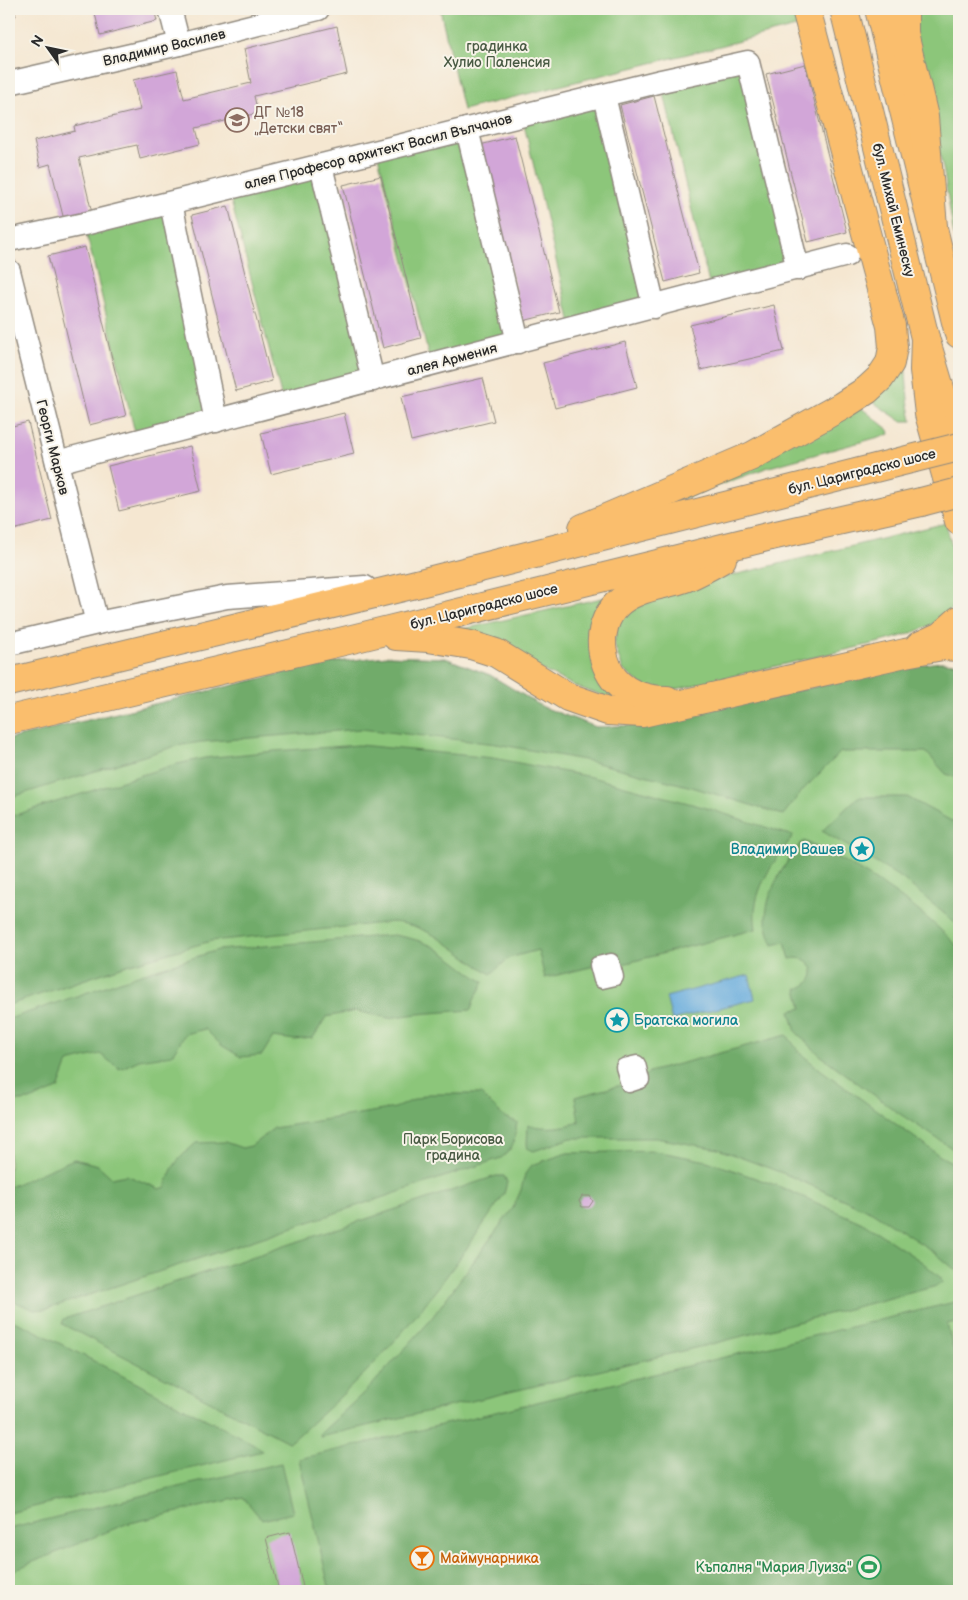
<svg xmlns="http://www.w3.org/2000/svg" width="968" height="1600" viewBox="0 0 968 1600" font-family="'Balsamiq Sans',sans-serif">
<rect width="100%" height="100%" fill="#f7f3e8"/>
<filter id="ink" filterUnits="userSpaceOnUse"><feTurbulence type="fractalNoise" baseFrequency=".02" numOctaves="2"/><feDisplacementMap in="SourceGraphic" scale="10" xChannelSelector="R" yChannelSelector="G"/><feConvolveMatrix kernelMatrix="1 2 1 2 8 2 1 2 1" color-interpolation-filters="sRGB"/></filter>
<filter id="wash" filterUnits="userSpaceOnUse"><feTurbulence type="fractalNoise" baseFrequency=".0096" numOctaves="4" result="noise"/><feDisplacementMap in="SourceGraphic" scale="20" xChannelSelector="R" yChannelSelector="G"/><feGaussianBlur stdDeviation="1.12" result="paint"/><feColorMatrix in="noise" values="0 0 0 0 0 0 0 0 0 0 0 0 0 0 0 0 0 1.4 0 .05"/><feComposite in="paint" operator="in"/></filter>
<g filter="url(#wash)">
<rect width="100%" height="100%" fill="#f5e7d1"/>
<g fill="#8cc67a" stroke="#5c7852">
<polygon points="440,9 796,9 800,26 463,110"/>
<polygon points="914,9 959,9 959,268 944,173 911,36"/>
<polygon points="748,62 798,269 711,292 661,81"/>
<polygon points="604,96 654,307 572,328 522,116"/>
<polygon points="467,129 518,342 431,365 377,152"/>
<polygon points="321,166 373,380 283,403 228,189"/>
<polygon points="171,203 216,421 137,441 84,224"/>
<polygon points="904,345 908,400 912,421 901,421 870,400"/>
<polygon points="860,407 889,430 890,434 766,468 669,504"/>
<path d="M946,523C950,541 956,559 959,577C966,620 917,632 885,641L668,691L646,688L623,670L614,644L618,620L644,597Z"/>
<polygon points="602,598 604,599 613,697 611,698 577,687 459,630"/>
<polygon points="387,656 445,658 490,675 543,707 596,727 640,725 940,662 959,663 959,1591 9,1591 9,739 321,664"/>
</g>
<g fill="#71ab6a" stroke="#4e6b4a">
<polygon points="387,656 445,658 490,675 543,707 596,727 640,725 909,666 940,662 959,663 959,778 946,774 926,752 841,752 803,790 783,815 692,787 589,761 497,744 361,729 201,742 176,746 9,798 9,739 321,664"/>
<path d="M359,745L493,758L591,777L703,807L793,836C773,863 749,893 756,929L619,965L611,962L545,978L538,950L509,958L491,974C458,954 434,926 393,922L211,941L127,965L9,1005V817L173,765L205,758L275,751Z"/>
<polygon points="858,797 907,797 959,825 959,926 903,879 822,831"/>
<path d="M804,841C858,866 918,904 959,948V1153L897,1112L820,1055L796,1032L790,1011L802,1008L797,989C823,982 815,953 790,959L785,942L773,945C770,937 766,927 766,918C767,889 784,866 800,844Z"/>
<path d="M394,935C411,938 428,942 442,952C457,962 469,973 484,982L474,1000L471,1010L417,1014L388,1018L356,1011L326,1017L313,1038L295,1040L273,1037L262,1055L241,1057L221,1045L205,1029L185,1034L172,1055L139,1060L120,1069L100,1054L68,1062L58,1089L30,1100L9,1102V1019L135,976L218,950Z"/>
<path d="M787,1035L799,1052L817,1067L940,1156L959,1166V1273L934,1252L872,1212L785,1174L718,1149L656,1138H571L534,1151L528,1149L527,1144L528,1125C546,1129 562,1128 579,1122L575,1097L641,1080L649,1072Z"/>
<path d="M428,1094H481L504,1117L517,1122C514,1139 516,1147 501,1158L47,1309L34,1310L9,1299V1187L74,1159L98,1165L112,1178L126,1175L160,1189L166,1187C170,1166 180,1157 196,1143L225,1142L242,1148L251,1146L274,1128L395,1108Z"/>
<polygon points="655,1151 707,1161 778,1186 865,1224 922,1262 941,1278 942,1283 937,1286 712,1344 320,1437 321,1433 372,1385 428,1323 513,1208 521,1190 525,1174 532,1165 567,1153"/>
<path d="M496,1176H504L507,1182L504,1194C464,1254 417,1320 366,1372C343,1395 318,1417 293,1440L288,1442L62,1324L64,1319Z"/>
<polygon points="959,1301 959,1321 947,1324 959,1372 959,1591 330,1591 299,1459"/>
<polygon points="9,1319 32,1329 254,1444 262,1451 9,1513"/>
<polygon points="281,1463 293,1513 262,1520 243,1497 126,1524 9,1572 9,1529 148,1494"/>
</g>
<polygon fill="#67acdd" stroke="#496c84" points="749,975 755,999 672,1020 666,997"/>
<g id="blocks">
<g fill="#d2a6d8">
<polygon points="9,9 14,9 16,16 9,18"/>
<polygon points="94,9 154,9 157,21 100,35"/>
<polygon points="337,26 347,74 254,96 258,113 196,128 200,144 140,159 137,145 79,158 92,213 64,220 50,164 40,167 34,141 75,131 74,126 140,110 133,80 177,70 184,99 251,83 244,49"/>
<polygon points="805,64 847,232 808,242 766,74"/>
<polygon points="654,96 699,273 665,282 620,105"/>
<polygon points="515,136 559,312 523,321 480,145"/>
<polygon points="381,176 421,338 383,348 343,185"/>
<polygon points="228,206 272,381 236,391 192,215"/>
<polygon points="85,247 126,416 89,425 48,256"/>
<polygon points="774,305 784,351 701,370 690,325"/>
<polygon points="625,342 637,387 555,408 543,363"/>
<polygon points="483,378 494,421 411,441 401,397"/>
<polygon points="344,413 354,454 271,474 261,433"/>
<polygon points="28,422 52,520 9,531 9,427"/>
<polygon points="190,446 201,491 119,511 108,466"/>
<polygon points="582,1196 590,1196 593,1201 589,1207 582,1207 579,1201"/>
<polygon points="290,1532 304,1591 279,1591 266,1538"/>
</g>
</g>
</g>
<g filter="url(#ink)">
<use href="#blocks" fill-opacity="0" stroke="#90897e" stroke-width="1"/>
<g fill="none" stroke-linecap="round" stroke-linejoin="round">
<g stroke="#90897e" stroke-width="19">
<g id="pedestrian">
<polygon points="611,962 615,977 602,980 598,965"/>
<polygon points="637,1064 641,1080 629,1084 624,1067"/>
</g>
</g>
<g stroke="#90897e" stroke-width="25">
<g id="minor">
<polyline points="170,9 179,44"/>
<polyline points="9,83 179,44 318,9"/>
<polyline points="604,96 654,307"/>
<polyline points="467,129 518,342"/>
<polyline points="321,166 373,380"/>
<polyline points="171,203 216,421"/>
<polyline points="9,240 84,224 661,81 748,62 798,269"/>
<polyline points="9,271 97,623"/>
<polyline points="57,462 847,255"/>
<polyline points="9,644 97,623 227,597 365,587"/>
</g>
</g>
<g stroke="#90897e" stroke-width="30">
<g id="primary">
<polyline points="844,9 925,338 959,452"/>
<polyline points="879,9 959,334"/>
</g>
</g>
<g stroke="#90897e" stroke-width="30">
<g id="trunk">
<polyline points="904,9 904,34 924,117 933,227"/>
<polyline points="925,338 924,370 929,414 959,521"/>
<polyline points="583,528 752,456 842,406 867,390 880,378 890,363 893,347 891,326 806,9"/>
<polyline points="396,636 428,638 471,645 496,653 568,697 608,711 642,713 905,653 942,646 959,647"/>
<polyline points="919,646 941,636 959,620"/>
<polyline points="9,682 416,584 911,459"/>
<path d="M667,700C645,700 620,693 609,671C594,640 603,605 637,592C652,585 669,584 685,578C698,573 710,566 722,559"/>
<polyline points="9,720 348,640 767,537 921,502"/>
</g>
</g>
<use href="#pedestrian" stroke="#fff" stroke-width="16"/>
<use href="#minor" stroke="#fff" stroke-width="22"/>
<use href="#primary" stroke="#fabe6d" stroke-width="28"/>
<use href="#trunk" stroke="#fabe6d" stroke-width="28"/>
<g stroke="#90897e" stroke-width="30" stroke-linecap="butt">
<g id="trunk-bridge">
<polyline points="911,459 959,447"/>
<polyline points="921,502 959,492"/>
</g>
</g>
<use href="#trunk-bridge" stroke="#fabe6d" stroke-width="28"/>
</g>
</g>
<defs>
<g id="school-ring" transform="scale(1.25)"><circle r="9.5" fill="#f7f3e8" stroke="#8d6e63" stroke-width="1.5"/><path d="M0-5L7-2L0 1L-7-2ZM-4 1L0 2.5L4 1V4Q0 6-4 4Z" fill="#8d6e63"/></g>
<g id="sight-ring" transform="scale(1.25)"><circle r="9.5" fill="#f7f3e8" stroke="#0f9aa8" stroke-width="1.5"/><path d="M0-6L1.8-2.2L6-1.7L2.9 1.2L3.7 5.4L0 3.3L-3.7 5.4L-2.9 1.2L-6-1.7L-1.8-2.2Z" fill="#0f9aa8"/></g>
<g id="bar-ring" transform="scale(1.25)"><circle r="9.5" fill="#f7f3e8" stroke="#e8710a" stroke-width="1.5"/><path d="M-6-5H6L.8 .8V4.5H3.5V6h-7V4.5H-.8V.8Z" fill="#e8710a"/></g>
<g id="stadium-ring" transform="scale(1.25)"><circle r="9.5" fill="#f7f3e8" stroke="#2e9e5b" stroke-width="1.5"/><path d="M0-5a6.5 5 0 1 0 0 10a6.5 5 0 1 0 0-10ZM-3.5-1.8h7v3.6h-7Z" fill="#2e9e5b"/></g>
</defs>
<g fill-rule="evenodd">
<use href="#school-ring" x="237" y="120"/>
<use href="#sight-ring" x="862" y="849"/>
<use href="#sight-ring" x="617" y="1020"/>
<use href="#bar-ring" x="422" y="1558"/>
<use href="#stadium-ring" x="869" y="1567"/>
</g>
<g text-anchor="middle" stroke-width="4" stroke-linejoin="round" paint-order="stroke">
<g font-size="14" fill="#485a43" stroke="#f7f3e8">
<text x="497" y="51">градинка<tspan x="497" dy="16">Хулио Паленсия</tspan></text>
<text x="453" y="1144">Парк Борисова<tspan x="453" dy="16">градина</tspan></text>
</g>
<g font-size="14" fill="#2b2b2b" stroke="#f7f3e8">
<text transform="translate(164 47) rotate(-13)" y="5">Владимир Василев</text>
<text transform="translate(378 151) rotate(-14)" y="5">алея Професор архитект Васил Вълчанов</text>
<text transform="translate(894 210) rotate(76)" y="5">бул. Михай Еминеску</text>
<text transform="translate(452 359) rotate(-15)" y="5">алея Армения</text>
<text transform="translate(53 447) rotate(76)" y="5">Георги Марков</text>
<text transform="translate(862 471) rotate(-14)" y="5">бул. Цариградско шосе</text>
<text transform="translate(484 606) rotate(-14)" y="5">бул. Цариградско шосе</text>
</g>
<g font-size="14" fill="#785e54" stroke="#f7f3e8" text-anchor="start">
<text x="254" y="117">ДГ №18<tspan x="254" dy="16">„Детски свят“</tspan></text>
</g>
<g font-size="14" fill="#0d838f" stroke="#f7f3e8" text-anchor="end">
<text x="844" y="854">Владимир Вашев</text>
<text x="634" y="1025" text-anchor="start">Братска могила</text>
</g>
<g font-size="14" fill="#c56008" stroke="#f7f3e8" text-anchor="start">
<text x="440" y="1563">Маймунарника</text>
</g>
<g font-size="14" fill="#27864d" stroke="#f7f3e8" text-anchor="end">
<text x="852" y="1572">Къпалня "Мария Луиза"</text>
</g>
</g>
<rect width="968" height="1600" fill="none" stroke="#f7f3e8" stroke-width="30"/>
<g transform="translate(48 48) rotate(303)" stroke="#f7f3e8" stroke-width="4" paint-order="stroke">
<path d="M0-4L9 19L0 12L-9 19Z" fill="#2b2b2b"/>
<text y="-8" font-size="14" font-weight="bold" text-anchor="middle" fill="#2b2b2b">N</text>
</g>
</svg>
